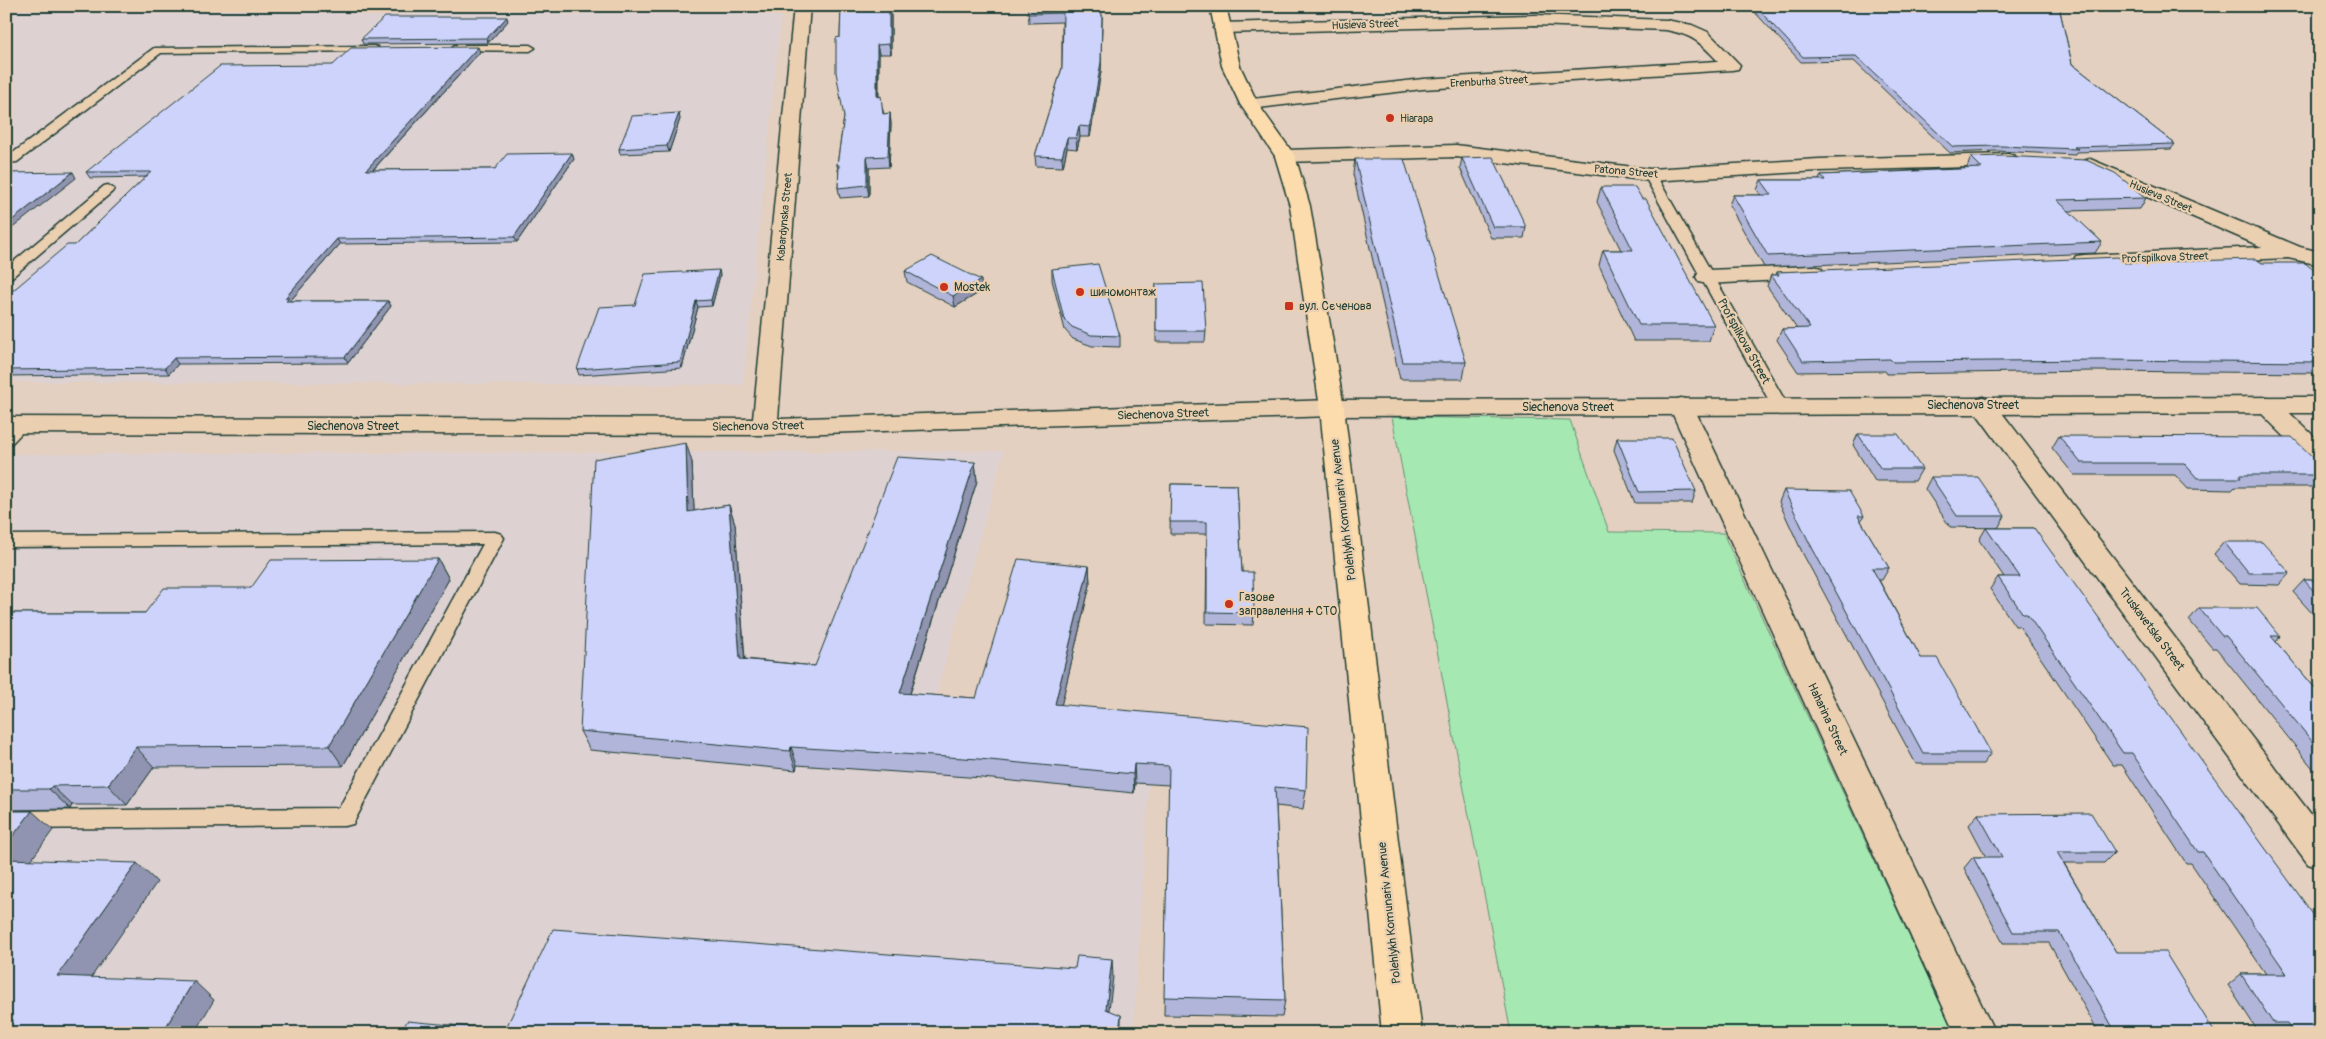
<svg xmlns="http://www.w3.org/2000/svg" width="2326" height="1039" viewBox="0 0 2326 1039" font-family="Pangolin,sans-serif">
<rect width="100%" height="100%" fill="#e4d0c0"/>
<filter id="ink" filterUnits="userSpaceOnUse"><feTurbulence type="fractalNoise" baseFrequency=".02" numOctaves="2"/><feDisplacementMap in="SourceGraphic" scale="10" xChannelSelector="R" yChannelSelector="G"/><feConvolveMatrix kernelMatrix="1 2 1 2 8 2 1 2 1" color-interpolation-filters="sRGB"/></filter>
<g filter="url(#ink)">
<g fill="#ddd1d2">
<polygon points="21,6 782,6 743,385 6,382 6,10"/>
<polygon points="1004,451 934,702 1153,724 1133,1033 6,1033 6,454"/>
</g>
<polygon fill="#a6e8b2" stroke="#629273" points="1392,417 1570,420 1609,532 1723,533 1954,1033 1511,1033"/>
<g fill="none" stroke-linecap="round" stroke-linejoin="round">
<g stroke="#1f3d34" stroke-width="3">
<g id="lane">
<polygon points="455,45 530,45 535,48 530,51 451,50 450,48"/>
<polygon points="374,46 378,47 378,51 161,53 17,162 6,163 6,155 10,155 154,48"/>
<polygon points="1650,171 1656,175 1788,406 1786,409 1780,411 1772,406 1644,175"/>
<polygon points="108,185 114,189 112,192 11,278 6,279 6,268 104,186"/>
<polygon points="21,420 27,421 29,425 12,443 6,444 6,430 15,421"/>
<polygon points="495,532 501,534 504,538 353,824 345,826 6,829 6,811 339,808 483,544 6,547 6,535"/>
</g>
</g>
<g stroke="#1f3d34" stroke-width="3">
<g id="street">
<polygon points="794,6 810,6 778,419 1332,400 1341,403 1344,408 1341,413 1332,416 765,435 6,433 6,417 753,419"/>
<path d="M1535,15L1666,20L1692,25L1708,32L1740,65L1738,69L1732,70L1423,89L1249,109L1243,108L1240,104L1243,100L1423,79L1718,61C1699,41 1693,35 1666,30L1535,25L1221,33L1213,28L1221,23Z"/>
<polygon points="1456,145 1650,169 1819,159 2008,154 2015,156 2018,160 2015,164 2008,166 1819,171 1650,181 1456,157 1285,162 1278,160 1275,156 1278,152 1285,150"/>
<polygon points="2090,159 2300,247 2320,252 2320,265 2288,258 2084,267 2076,266 2073,261 2076,256 2084,255 2262,247 2083,169 2080,165 2083,161"/>
<polygon points="1813,266 1821,268 1824,273 1821,278 1707,284 1699,282 1696,277 1699,272 1707,270"/>
<polygon points="1983,397 1992,400 2320,826 2320,868 2308,864 1974,410 1971,405 1974,400"/>
<polygon points="2267,397 2276,400 2320,442 2320,465 2311,463 2258,410 2255,405 2258,400"/>
<polygon points="1681,398 1690,401 1693,406 1995,1033 1955,1033 1669,406 1672,401"/>
</g>
</g>
<g stroke="#1f3d34" stroke-width="3">
<polygon id="secondary" points="2320,397 2320,413 1332,416 1323,413 1320,408 1323,403 1332,400"/>
</g>
<g stroke="#1f3d34" stroke-width="3">
<polygon id="primary" points="1210,6 1226,6 1240,66 1258,104 1295,156 1310,206 1344,408 1422,1033 1382,1033 1320,408 1290,206 1275,156 1240,104 1222,66"/>
</g>
<use href="#lane" fill="#eacfb1" fill-rule="evenodd"/>
<use href="#street" fill="#eacfb1" fill-rule="evenodd"/>
<use href="#secondary" fill="#eacfb1" fill-rule="evenodd"/>
<use href="#primary" fill="#fcdcac" fill-rule="evenodd"/>
</g>
<g fill="#b1b5d9" stroke="#1f3d34">
<polygon points="841,6 891,6 891,54 879,54 879,96 884,114 890,113 891,124 889,167 869,168 869,196 840,198 838,188 839,175 837,165 844,117 840,37"/>
<polygon points="1028,6 1102,15 1101,71 1090,137 1080,137 1077,149 1067,148 1063,167 1036,166 1035,156 1062,68 1062,22 1029,23"/>
<polygon points="1749,6 2061,6 2060,11 2072,64 2175,144 2171,149 2076,152 2075,155 1997,151 1950,153 1854,61 1801,62"/>
<polygon points="508,21 488,43 363,44 361,39"/>
<polygon points="480,52 373,170 495,169 574,159 517,242 340,244 290,301 388,301 391,306 348,363 178,364 169,374 6,376 6,292 11,292 75,245 146,177 90,178 86,172 333,65"/>
<polygon points="680,119 669,152 620,154 619,149"/>
<polygon points="1971,157 2146,198 2140,209 2068,211 2102,242 2095,253 1764,267 1729,205 1733,195 1761,195 1757,190 1761,180 1819,180 1821,175 1967,168"/>
<polygon points="1462,158 1526,227 1524,238 1491,238 1460,168"/>
<polygon points="1355,159 1466,362 1463,379 1400,379 1353,174"/>
<polygon points="1601,187 1714,325 1709,341 1634,341 1599,265 1603,250 1621,250 1597,202"/>
<polygon points="2125,263 2262,263 2320,275 2320,373 2093,371 1887,374 1885,371 1798,372 1777,340 1782,329 1797,329 1767,286 1771,275 1776,275 1777,272"/>
<polygon points="1052,269 1120,336 1120,347 1092,346 1073,339 1065,330 1052,280"/>
<polygon points="905,271 982,291 955,307 907,282"/>
<polygon points="720,275 712,306 698,307 682,368 579,375 577,369 635,305"/>
<polygon points="1156,284 1206,331 1205,342 1156,342"/>
<polygon points="1858,434 1922,469 1915,481 1875,481 1853,445"/>
<polygon points="2059,436 2320,464 2320,487 2235,487 2232,490 2188,489 2175,475 2074,475 2052,448"/>
<polygon points="1617,438 1696,491 1692,503 1635,503 1614,450"/>
<polygon points="692,462 694,511 729,505 735,524 745,659 815,666 975,462 977,481 910,694 976,698 1089,566 1090,585 1061,705 1306,790 1303,809 1276,806 1285,1000 1282,1017 1164,1015 1169,785 1135,783 1134,793 982,778 797,765 796,770 590,750 580,731"/>
<polygon points="1931,477 2005,516 1998,528 1950,527 1925,489"/>
<polygon points="1171,484 1237,485 1242,572 1254,613 1253,625 1206,624 1207,534 1170,534"/>
<polygon points="1784,490 1864,516 1861,521 1889,568 1882,580 1879,580 1921,658 1991,753 1983,764 1916,764 1803,554 1779,502"/>
<polygon points="1986,528 2034,528 2320,1033 2259,1033 2228,985 2241,974 2266,974 2191,863 2186,863 2122,765 2113,765 2019,626 2015,626 1990,589 1998,577 2004,577 1979,540"/>
<polygon points="2224,542 2290,573 2279,585 2240,584 2214,554"/>
<polygon points="438,559 449,579 343,766 154,767 127,805 72,805 70,809 6,810 6,613 145,613 251,588"/>
<polygon points="2304,580 2320,580 2320,622 2293,592"/>
<polygon points="2199,608 2280,636 2276,642 2320,694 2320,777 2216,648 2212,648 2189,620"/>
<polygon points="1978,814 2115,852 2104,863 2064,863 2116,952 2215,1033 2099,1033 2049,943 2003,943 1964,868 1973,857 1986,857 1969,825"/>
</g>
<g fill="#9094b0" stroke="#1f3d34">
<polygon points="889,6 891,6 891,54 889,44"/>
<polygon points="1102,15 1101,71 1090,137 1090,127"/>
<polygon points="507,17 508,21 488,43 487,38"/>
<polygon points="877,45 879,54 878,107 877,97"/>
<polygon points="478,47 480,52 368,175 366,170"/>
<polygon points="679,113 680,119 669,152 667,146"/>
<polygon points="890,113 891,124 889,167 888,156"/>
<polygon points="1079,126 1080,137 1077,149 1076,138"/>
<polygon points="1067,138 1067,148 1063,167 1062,157"/>
<polygon points="572,153 574,159 517,242 514,237"/>
<polygon points="867,157 869,168 869,196 867,185"/>
<polygon points="73,172 76,178 6,233 6,225"/>
<polygon points="337,239 340,244 290,301 292,303 289,307 285,298"/>
<polygon points="719,270 720,275 712,306 711,300"/>
<polygon points="981,280 982,291 955,307 953,296"/>
<polygon points="388,301 391,306 348,363 345,357"/>
<polygon points="696,301 698,307 682,368 680,362"/>
<polygon points="174,358 178,364 169,374 165,368"/>
<polygon points="686,443 692,462 695,531 688,512"/>
<polygon points="975,462 977,481 904,712 900,693"/>
<polygon points="729,505 735,524 746,678 740,659"/>
<polygon points="438,559 449,579 343,766 329,746"/>
<polygon points="1089,566 1090,585 1057,723 1055,704"/>
<polygon points="136,747 154,767 127,805 108,785"/>
<polygon points="791,747 797,765 796,770 790,751"/>
<polygon points="1134,764 1135,783 1134,793 1133,774"/>
<polygon points="52,786 72,805 70,809 49,789"/>
<polygon points="32,811 53,830 18,878 6,868 6,845"/>
<polygon points="137,863 157,882 79,995 57,976"/>
<polygon points="1112,959 1113,977 1107,1026 1106,1009"/>
<polygon points="194,981 214,1000 194,1033 162,1033"/>
<polygon points="1121,1015 1121,1033 1119,1033"/>
</g>
<g fill="#ced3fc" stroke="#1f3d34">
<polygon points="841,6 889,6 889,44 877,45 877,97 881,96 883,114 890,113 888,156 867,157 867,185 838,188 839,165 837,165 844,117 836,72 836,38 840,37"/>
<polygon points="1028,6 1100,6 1102,15 1101,62 1090,127 1079,126 1076,138 1067,138 1062,157 1035,156 1062,68 1063,13 1028,14"/>
<polygon points="1755,6 2061,6 2060,11 2072,64 2175,144 2074,147 2078,149 2000,146 1953,147 1856,56 1803,57"/>
<polygon points="385,17 507,17 487,38 361,39"/>
<polygon points="478,47 366,170 495,169 507,154 572,153 514,237 337,239 285,298 289,298 286,301 388,301 345,357 174,358 165,368 6,370 6,292 11,292 67,245 75,245 151,172 86,172 220,66 333,65 351,48"/>
<polygon points="679,113 667,146 619,149 632,116"/>
<polygon points="2002,156 2086,160 2115,173 2146,198 2057,200 2102,242 1768,256 1733,195 1772,195 1761,180 1825,180 1821,175 1982,168 1971,157"/>
<polygon points="1493,157 1526,227 1493,227 1462,158"/>
<polygon points="1355,159 1404,159 1466,362 1403,362"/>
<polygon points="73,172 6,225 6,173"/>
<polygon points="1601,187 1635,187 1642,199 1646,199 1714,325 1639,325 1603,250 1633,250"/>
<polygon points="932,256 981,280 953,296 905,271"/>
<polygon points="2118,257 2125,263 2256,259 2262,263 2305,263 2320,275 2320,362 2100,360 1893,362 1890,359 1803,361 1782,329 1810,328 1771,275 1779,275 1777,272"/>
<polygon points="1098,264 1120,336 1091,335 1072,327 1064,319 1052,269"/>
<polygon points="719,270 711,300 696,301 680,362 577,369 599,307 635,305 645,274"/>
<polygon points="1203,283 1206,331 1156,331 1156,284"/>
<polygon points="1858,434 1898,434 1922,469 1881,469"/>
<polygon points="2059,436 2292,437 2320,464 2320,475 2239,475 2241,478 2197,478 2184,463 2081,463"/>
<polygon points="1617,438 1672,438 1696,491 1639,492"/>
<polygon points="686,443 688,512 729,505 740,659 815,666 897,457 975,462 900,693 976,698 1018,559 1089,566 1055,704 1308,727 1306,790 1275,787 1285,1000 1164,997 1169,766 1134,764 1133,774 979,759 791,747 790,751 580,731 594,459"/>
<polygon points="1931,477 1978,477 2005,516 1957,516"/>
<polygon points="1171,484 1237,485 1242,572 1253,572 1254,613 1207,612 1207,522 1170,522"/>
<polygon points="1784,490 1849,491 1864,516 1858,516 1889,568 1872,568 1921,658 1937,658 1991,753 1923,753 1809,542"/>
<polygon points="1986,528 2034,528 2320,924 2320,1033 2294,1033 2287,1023 2273,1023 2241,974 2287,974 2203,852 2198,852 2132,753 2123,753 2027,614 2023,614 1998,577 2020,577"/>
<polygon points="2224,542 2262,542 2290,573 2249,573"/>
<polygon points="438,559 329,746 136,747 108,785 52,786 49,789 6,789 6,613 145,613 164,588 251,588 271,560"/>
<polygon points="2304,580 2320,580 2320,598"/>
<polygon points="2199,608 2257,608 2280,636 2271,636 2320,694 2320,751 2226,636 2222,636"/>
<polygon points="6,811 32,811 6,845"/>
<polygon points="2091,813 2115,852 2057,852 2116,952 2165,952 2215,1033 2116,1033 2059,932 2013,932 1973,857 2002,857 1978,814"/>
<polygon points="6,859 137,863 57,976 194,981 162,1033 6,1033"/>
<polygon points="553,929 1075,968 1077,956 1112,959 1106,1009 1121,1015 1119,1033 401,1033 407,1021 505,1030"/>
</g>
</g>
<g fill="#c8321e" stroke="#eacfb1" stroke-width="2">
<circle cx="1390" cy="118" r="5"/>
<circle cx="944" cy="287" r="5"/>
<circle cx="1080" cy="292" r="5"/>
<rect x="1284" y="301" width="10" height="10" rx="2.5"/>
<circle cx="1229" cy="604" r="5"/>
</g>
<g text-anchor="middle" stroke-width="4.5" stroke-linejoin="round" paint-order="stroke">
<g font-size="11" fill="#1f3d34" stroke="#eacfb1">
<text transform="translate(1365 24) rotate(-2)" y="4">Husieva Street</text>
<text transform="translate(1489 81) rotate(-3)" y="4">Erenburha Street</text>
<text transform="translate(1626 171) rotate(5)" y="4">Patona Street</text>
<text transform="translate(2161 196) rotate(23)" y="4">Husieva Street</text>
<text transform="translate(784 217) rotate(-85)" y="4">Kabardynska Street</text>
<text transform="translate(2165 257) rotate(-2)" y="4">Profspilkova Street</text>
</g>
<g font-size="11" fill="#1f3d34" stroke="#eacfb1" text-anchor="start">
<text x="1400" y="122">Ніагара</text>
</g>
<g font-size="12" fill="#1f3d34" stroke="#eacfb1" text-anchor="start">
<text x="954" y="291">Mostek</text>
<text x="1090" y="296">шиномонтаж</text>
<text x="1299" y="310">вул. Сєченова</text>
<text x="1239" y="601">Газове<tspan x="1239" dy="14">заправлення + СТО</tspan></text>
</g>
<g font-size="12" fill="#1f3d34" stroke="#eacfb1">
<text transform="translate(1744 341) rotate(61)" y="4">Profspilkova Street</text>
<text x="1973" y="409">Siechenova Street</text>
<text x="1568" y="411">Siechenova Street</text>
<text transform="translate(1163 414) rotate(-2)" y="4">Siechenova Street</text>
<text x="353" y="430">Siechenova Street</text>
<text transform="translate(758 426) rotate(-1)" y="4">Siechenova Street</text>
<text transform="translate(1343 510) rotate(-97)" y="4">Polehlykh Komunariv Avenue</text>
<text transform="translate(2152 629) rotate(53)" y="4">Truskavetska Street</text>
<text transform="translate(1828 719) rotate(65)" y="4">Haharina Street</text>
<text transform="translate(1389 913) rotate(-96)" y="4">Polehlykh Komunariv Avenue</text>
</g>
</g>
<rect width="2326" height="1039" fill="none" stroke="#eacfb1" stroke-width="25"/>
<rect x="12" y="12" width="2301" height="1014" fill="none" stroke="#1f3d34" stroke-width="2" filter="url(#ink)"/>
</svg>
